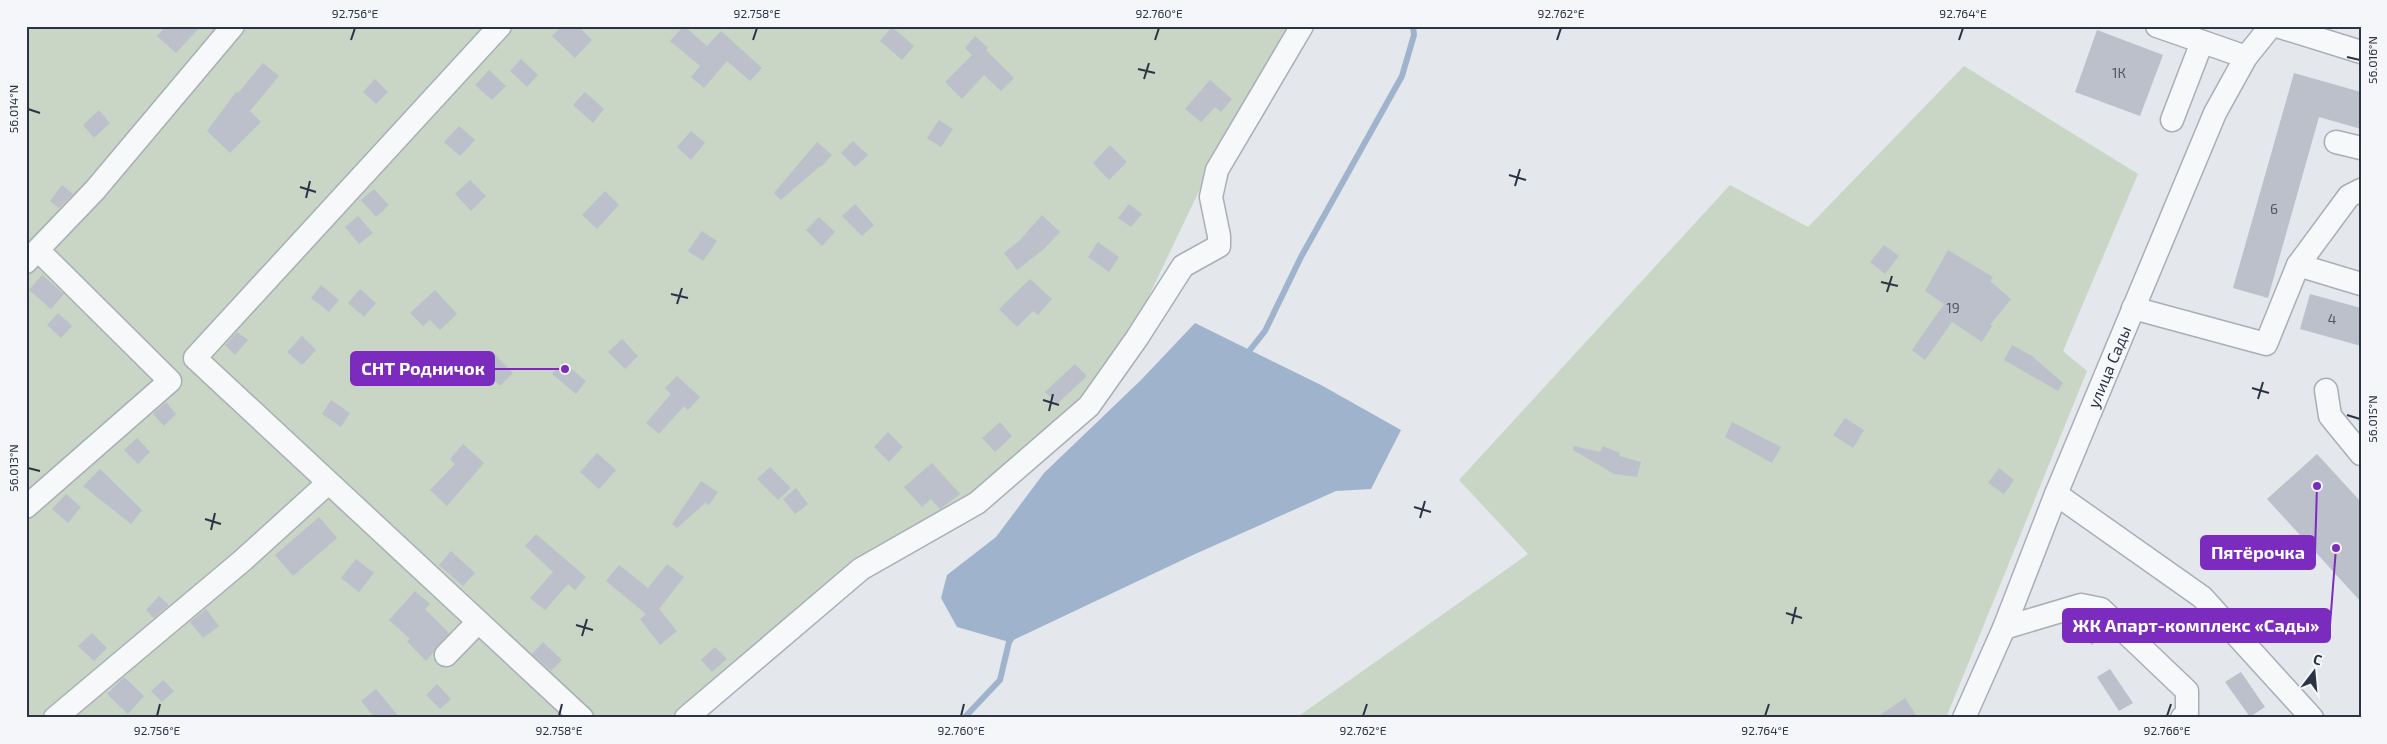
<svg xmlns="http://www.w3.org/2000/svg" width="2387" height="744" viewBox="0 0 2387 744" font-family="'Exo 2',sans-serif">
<rect width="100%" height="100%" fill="#e4e7ec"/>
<g fill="#c9d6c5">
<polygon points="26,26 1294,26 1211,166 1135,325 1071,413 966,500 679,718 26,718"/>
<polygon points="1964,66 2138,174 2063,351 2087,371 1946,718 1296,718 1528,554 1459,480 1730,185 1808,227"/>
</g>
<polygon fill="#9fb4cc" points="1195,323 1321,385 1401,430 1371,489 1336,491 1193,555 1009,642 957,627 941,598 947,575 996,537 1044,473 1141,380"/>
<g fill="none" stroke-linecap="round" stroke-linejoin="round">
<g stroke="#9fb4cc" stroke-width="6">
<polyline points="1246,355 1265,331 1301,257 1402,76 1414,35 1413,26"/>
<polyline points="964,718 1000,680 1009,642 1013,636"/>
</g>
</g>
<g fill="#bbc0ca">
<polygon points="166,26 201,26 176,53 157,36"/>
<polygon points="562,26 578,26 592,40 575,58 552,36"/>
<polygon points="684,26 707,46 721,31 762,68 750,81 727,61 704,88 691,77 700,66 670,41"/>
<polygon points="892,27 914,46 902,60 880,41"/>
<polygon points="2097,30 2163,55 2140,116 2075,92"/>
<polygon points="975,36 988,48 986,50 1014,78 1001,91 984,75 962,99 945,82 972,55 965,48"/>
<polygon points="521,59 538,75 527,87 510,71"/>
<polygon points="263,63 279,76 250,111 261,122 230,153 207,131 236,92 238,93"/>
<polygon points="489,70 506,86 492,100 475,85"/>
<polygon points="2294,73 2361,92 2361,129 2319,117 2268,298 2233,288"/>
<polygon points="375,79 388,92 376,104 363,92"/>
<polygon points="1210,80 1232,99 1221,112 1215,107 1201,122 1185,109"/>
<polygon points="585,92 604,109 593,123 573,105"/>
<polygon points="99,110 110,123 94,138 83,125"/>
<polygon points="939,120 953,129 941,147 927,138"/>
<polygon points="459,126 475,140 460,156 444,142"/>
<polygon points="691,131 705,143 691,160 677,147"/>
<polygon points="853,141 868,155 855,167 841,153"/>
<polygon points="817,142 832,155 821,167 820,166 781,200 774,193"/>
<polygon points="1110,145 1127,162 1109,180 1093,163"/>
<polygon points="470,180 486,196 471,211 455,194"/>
<polygon points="62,185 73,194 59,208 50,201"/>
<polygon points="374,189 389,205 376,217 361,200"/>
<polygon points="605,191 619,205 597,229 582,215"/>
<polygon points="855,204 874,225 862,236 842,216"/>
<polygon points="1129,204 1142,214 1131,227 1118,218"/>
<polygon points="1042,215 1060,232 1044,249 1017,270 1004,253 1020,240"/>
<polygon points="358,216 373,233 359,244 345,227"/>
<polygon points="819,217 835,232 822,246 806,230"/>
<polygon points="702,231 717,241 703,261 688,251"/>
<polygon points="1098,242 1119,257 1109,272 1088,257"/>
<polygon points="1884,245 1899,256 1885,274 1870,262"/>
<polygon points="1948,250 1993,277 1990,281 2011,299 1990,325 1992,326 1982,342 1952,322 1925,360 1912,350 1944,304 1925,291"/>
<polygon points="42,275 64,294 51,309 29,290"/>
<polygon points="1030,279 1052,299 1038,315 1033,311 1017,327 999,309"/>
<polygon points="321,285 339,300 329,312 311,298"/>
<polygon points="360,289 376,303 364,317 348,303"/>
<polygon points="435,290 457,314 440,330 430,320 423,326 410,313"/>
<polygon points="2310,294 2361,308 2361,346 2300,329"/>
<polygon points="58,313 72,326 61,338 47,325"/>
<polygon points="237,332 248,340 235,355 225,345"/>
<polygon points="302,336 316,350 302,365 287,352"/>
<polygon points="622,339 638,356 625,369 608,352"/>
<polygon points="2012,345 2032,356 2063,383 2058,391 2004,360"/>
<polygon points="493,353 513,373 500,386 480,366"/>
<polygon points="563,362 586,381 576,394 552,374"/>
<polygon points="1075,364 1087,376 1057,404 1045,392"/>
<polygon points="677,376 700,397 688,410 684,406 659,434 646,423 671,394 665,388"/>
<polygon points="331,400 350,413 341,427 322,414"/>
<polygon points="166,402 176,414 164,426 153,414"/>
<polygon points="1845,418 1864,430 1853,448 1833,435"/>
<polygon points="1000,422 1012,436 995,452 982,438"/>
<polygon points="1732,422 1781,447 1772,463 1725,437"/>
<polygon points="888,432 903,447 889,462 874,447"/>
<polygon points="137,438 150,452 138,464 124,450"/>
<polygon points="463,444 484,463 447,506 430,490 455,464 450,459"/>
<polygon points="1574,446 1600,452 1603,446 1620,453 1619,456 1641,462 1637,477 1614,474 1573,450"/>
<polygon points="597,453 616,470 599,489 580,472"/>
<polygon points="2317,454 2361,502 2361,602 2267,499"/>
<polygon points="932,463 960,494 940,509 931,499 922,507 904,487"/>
<polygon points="770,467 791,488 778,500 757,479"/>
<polygon points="1999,468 2014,480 2004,494 1988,483"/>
<polygon points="100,469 142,510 131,524 83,486"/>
<polygon points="701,481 718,492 709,505 705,503 677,528 672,524"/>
<polygon points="796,488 808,504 795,514 783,499"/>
<polygon points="66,494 81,507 68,523 52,509"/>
<polygon points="319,517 337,538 293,576 275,555"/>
<polygon points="536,534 586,577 575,590 568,584 545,610 530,598 553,572 525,546"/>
<polygon points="451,551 475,573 463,586 439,565"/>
<polygon points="356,559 374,573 359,592 341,578"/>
<polygon points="667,564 684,577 659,609 677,631 660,645 640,619 646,614 606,581 619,565 648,588"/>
<polygon points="415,591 430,604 425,609 449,633 426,661 407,641 410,639 389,620"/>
<polygon points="159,596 169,605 154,618 146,610"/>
<polygon points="206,609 219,626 203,638 190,622"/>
<polygon points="2091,620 2106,632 2092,645 2079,632"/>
<polygon points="92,633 107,648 94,661 78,646"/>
<polygon points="543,642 562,660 551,671 532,654"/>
<polygon points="715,647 727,659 712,672 701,660"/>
<polygon points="2110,669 2133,703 2119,711 2097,677"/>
<polygon points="2241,672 2265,707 2250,717 2225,682"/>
<polygon points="124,677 144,696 128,714 107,694"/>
<polygon points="163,680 174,691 162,702 151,691"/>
<polygon points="437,684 451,699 440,709 426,695"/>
<polygon points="376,689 400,718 375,718 361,701"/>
<polygon points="1905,698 1918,718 1876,718"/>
</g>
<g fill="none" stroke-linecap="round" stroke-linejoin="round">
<g stroke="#a9aeb7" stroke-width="25">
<g id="minor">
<polyline points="500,26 195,358 582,718"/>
<polyline points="2157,26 2246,57"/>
<polyline points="2277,26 2361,52"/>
<polyline points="2172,120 2202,42"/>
<polyline points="2336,142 2361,148"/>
<polyline points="26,262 95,190 233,26"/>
<polyline points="2298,265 2361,284"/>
<polyline points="2133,308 2266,344 2298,265 2349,196 2361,190"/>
<polyline points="2326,390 2330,416 2361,454"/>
<polyline points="2056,494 2202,597 2312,718"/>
<polyline points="26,507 170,381 39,251"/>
<polyline points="2004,628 2081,605 2101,609 2187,691 2187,713 2182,718"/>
<polyline points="446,655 478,622"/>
<polyline points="55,718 242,561 328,483"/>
<polyline points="686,718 861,569 977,503 1089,406 1137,338 1183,266 1219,246 1219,236 1211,197 1217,170 1302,26"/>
<path id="s1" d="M1964,718L2004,628L2056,494L2215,113L2246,57L2271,26"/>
</g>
</g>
<use href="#minor" stroke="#f7f8fa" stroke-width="22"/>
</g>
<path fill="none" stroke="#2b3445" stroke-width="2" d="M351,40L355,28M753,40L757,28M1155,40L1159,28M1557,40L1561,28M1959,40L1963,28M2347,57L2360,60M1138,69L1155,73M1144,79L1149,63M28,109L40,113M1509,175L1526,180M1515,186L1520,169M300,187L316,192M306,198L310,181M1881,282L1898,286M1887,292L1892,276M671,294L688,298M677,304L682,288M2252,388L2269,393M2258,399L2263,382M1043,400L1059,405M1049,411L1053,394M2347,415L2360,419M28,468L40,471M1414,507L1431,512M1420,518L1425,501M205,519L221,524M211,530L215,513M1786,613L1802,618M1792,624L1796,607M576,625L593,630M582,636L587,619M157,716L160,704M559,716L562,704M961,716L964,704M1363,716L1367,704M1765,716L1769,704M2167,716L2171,704"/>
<g text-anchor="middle" stroke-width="4.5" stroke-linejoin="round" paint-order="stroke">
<g font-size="14" fill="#4f5766">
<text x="2119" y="78">1К</text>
<text x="2274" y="214">6</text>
<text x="1953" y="313">19</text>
<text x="2332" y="324">4</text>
</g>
<g font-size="16" fill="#2b3445" stroke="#f4f6f9">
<text dy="6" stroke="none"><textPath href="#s1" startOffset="380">улица Сады</textPath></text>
</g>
</g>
<path fill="none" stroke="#7b2cbf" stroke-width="2" d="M565 369L494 369M2317 486L2315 552M2336 548L2330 625"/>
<g fill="#7b2cbf" stroke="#f4f6f9" stroke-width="2">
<circle cx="565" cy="369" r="5"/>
<circle cx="2317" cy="486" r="5"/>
<circle cx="2336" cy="548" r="5"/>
</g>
<g fill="#7b2cbf" stroke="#7b2cbf" stroke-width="2">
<rect x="351" y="352" width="143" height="33" rx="5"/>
<rect x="2201" y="536" width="114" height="33" rx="5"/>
<rect x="2063" y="609" width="267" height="33" rx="5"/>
</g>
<g font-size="18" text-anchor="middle" font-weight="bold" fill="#fff">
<text x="423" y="375">СНТ Родничок</text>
<text x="2258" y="559">Пятёрочка</text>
<text x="2196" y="632">ЖК Апарт-комплекс «Сады»</text>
</g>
<rect width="2387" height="744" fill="none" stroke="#f4f6f9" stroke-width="55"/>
<g transform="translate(2314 672) rotate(16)" stroke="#f4f6f9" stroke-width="4" paint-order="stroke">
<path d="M0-4L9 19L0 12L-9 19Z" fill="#2b3445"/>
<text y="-8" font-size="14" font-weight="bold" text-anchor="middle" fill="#2b3445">С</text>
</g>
<rect x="28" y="28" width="2332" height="688" fill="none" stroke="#2b3445" stroke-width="2"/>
<g font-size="12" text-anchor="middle" fill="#2b3445">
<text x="355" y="18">92.756°E</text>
<text x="757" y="18">92.758°E</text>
<text x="1159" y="18">92.760°E</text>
<text x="1561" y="18">92.762°E</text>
<text x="1963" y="18">92.764°E</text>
<text transform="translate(2373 60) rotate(-90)" y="4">56.016°N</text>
<text transform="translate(14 109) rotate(-90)" y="4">56.014°N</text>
<text transform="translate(2373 419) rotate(-90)" y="4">56.015°N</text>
<text transform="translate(14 468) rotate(-90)" y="4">56.013°N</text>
<text x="157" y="735">92.756°E</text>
<text x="559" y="735">92.758°E</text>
<text x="961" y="735">92.760°E</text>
<text x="1363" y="735">92.762°E</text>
<text x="1765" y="735">92.764°E</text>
<text x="2167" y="735">92.766°E</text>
</g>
</svg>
